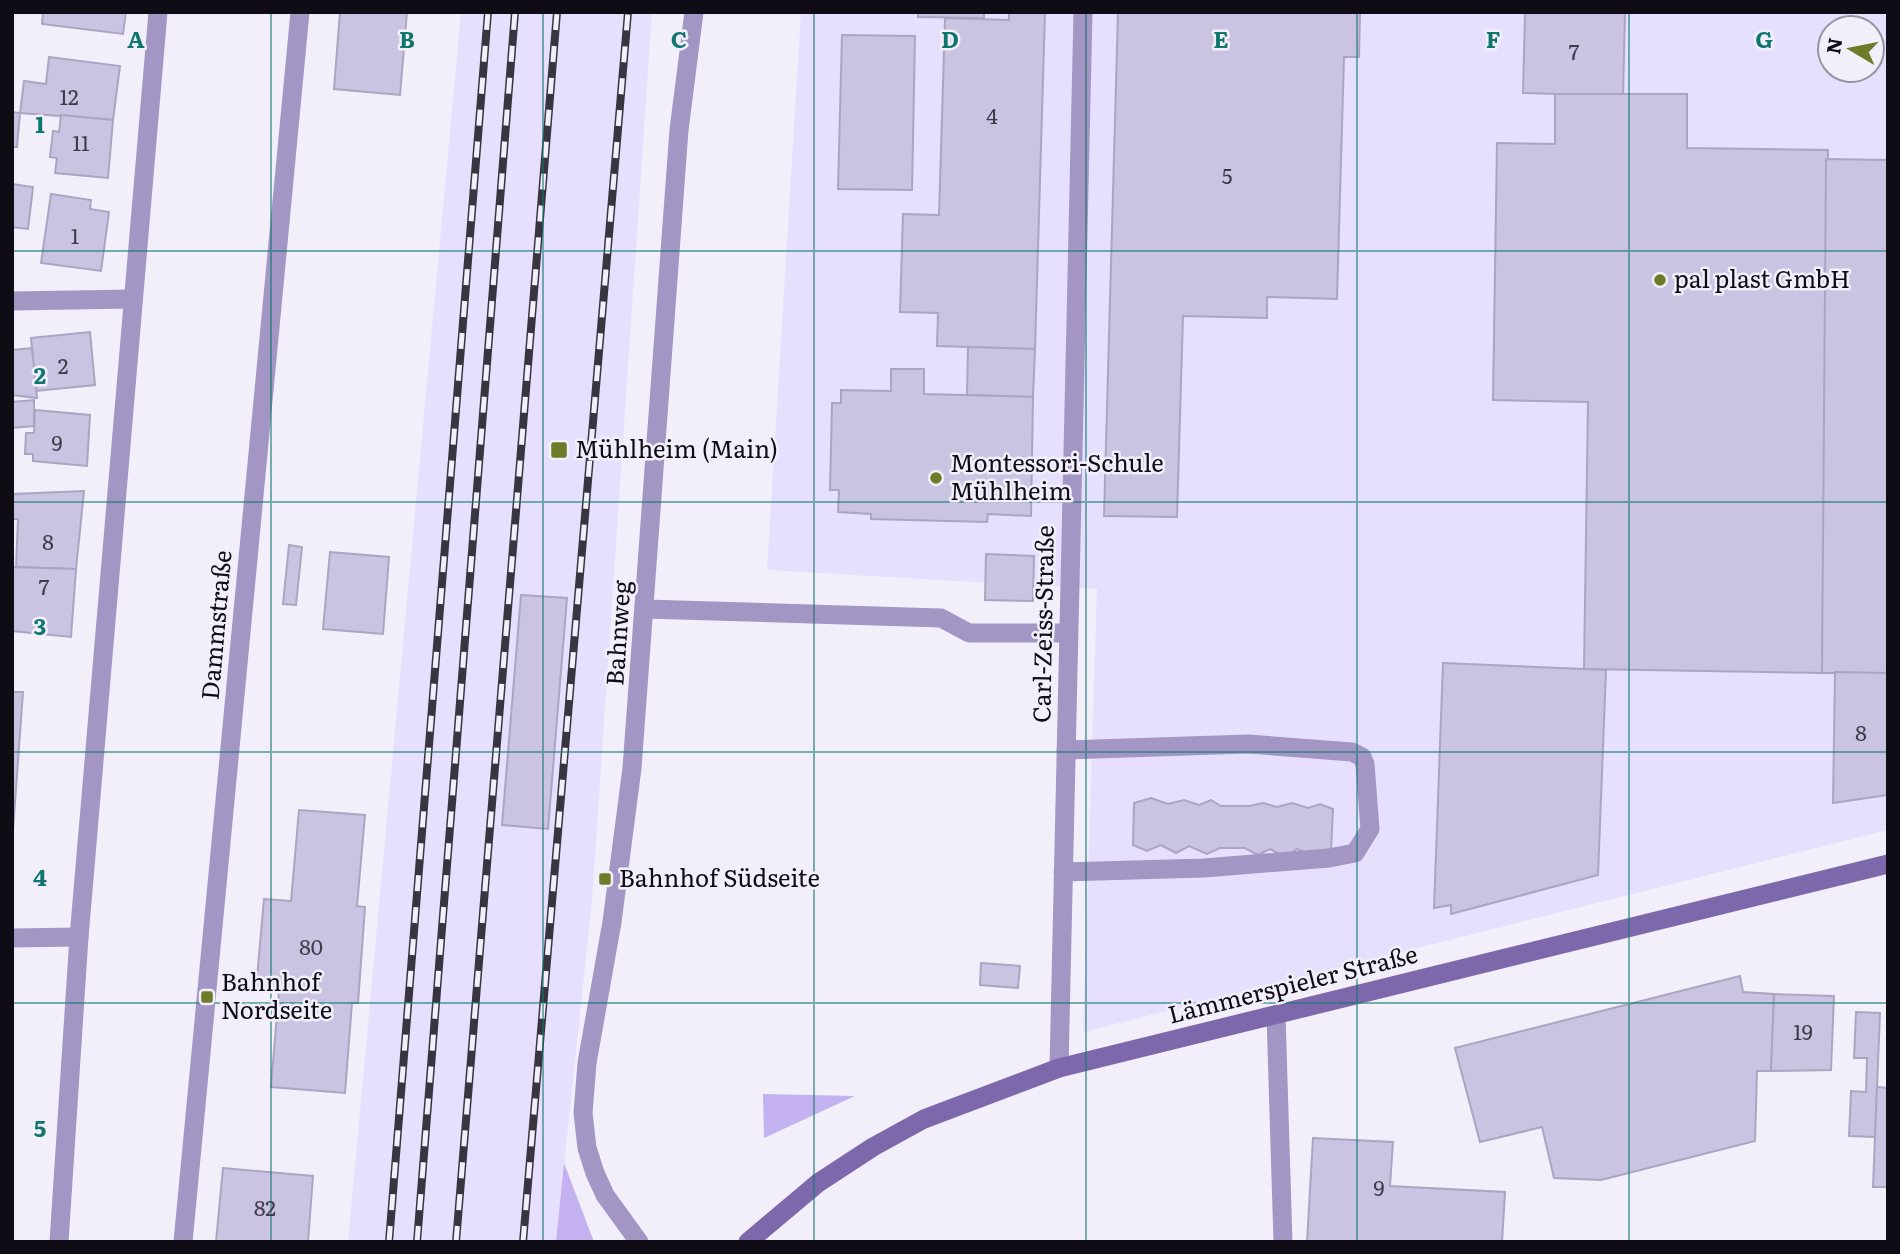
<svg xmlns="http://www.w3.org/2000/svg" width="1900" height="1254" viewBox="0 0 1900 1254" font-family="Literata,serif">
<rect width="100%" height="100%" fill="#f2effb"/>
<g fill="#e7dffe" fill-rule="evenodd">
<polygon points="461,12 652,12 592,900 556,1242 348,1242"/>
<path d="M801,12H1888V830L1083,1032L1097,589L767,570ZM1830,28H1872V70H1830Z"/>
</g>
<g fill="#c3b1f0">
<polygon points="763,1094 855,1096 764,1138"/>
<polygon points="564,1163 594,1242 556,1242"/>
</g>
<g fill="#cbc3e2" stroke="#aca4c1" stroke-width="2">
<polygon points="43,12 126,12 123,34 42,24"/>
<polygon points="340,12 407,12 400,95 334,89"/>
<polygon points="918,12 984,12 984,18 918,17"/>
<polygon points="1009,12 1045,12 1035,349 937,346 938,313 900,312 903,214 939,215 945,18 1009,20"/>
<polygon points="1118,12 1360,12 1359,57 1344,57 1337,299 1267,297 1267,318 1183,316 1177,517 1104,516"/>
<polygon points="1525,12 1625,12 1623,96 1523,93"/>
<polygon points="842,35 915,36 912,190 838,189"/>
<polygon points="49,57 120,66 113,120 20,113 24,81 46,84"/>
<polygon points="1555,94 1687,94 1687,148 1828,150 1822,673 1584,669 1588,402 1493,400 1497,143 1555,144"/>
<polygon points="12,112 20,113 17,147 12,147"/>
<polygon points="61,115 113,120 108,178 55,173 57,158 50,157 53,131 59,132"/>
<polygon points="1826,159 1888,160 1888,673 1822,673"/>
<polygon points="12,184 33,187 28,229 12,227"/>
<polygon points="51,194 91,200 90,209 109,212 101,271 41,263"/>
<polygon points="90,332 95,385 36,391 31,338"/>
<polygon points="968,347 1035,349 1033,397 967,395"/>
<polygon points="32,348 37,398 12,395 12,350"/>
<polygon points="891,369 924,369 924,394 1033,397 1031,516 988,514 987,522 871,519 871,514 838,512 839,490 830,490 832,403 841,403 841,390 891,391"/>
<polygon points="34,400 34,426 12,428 12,402"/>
<polygon points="35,410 90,415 87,466 33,461 33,454 25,454 26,433 34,433"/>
<polygon points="84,491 76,569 16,567 18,519 12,519 12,494"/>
<polygon points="289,545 302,547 296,605 283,604"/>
<polygon points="330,552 389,557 383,634 323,629"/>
<polygon points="986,554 1034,556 1033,601 985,600"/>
<polygon points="12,567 76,569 71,637 12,631"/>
<polygon points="521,595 567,598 548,829 502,825"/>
<polygon points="1443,663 1606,670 1598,875 1451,914 1451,905 1434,908"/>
<polygon points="1835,672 1888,673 1888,795 1833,803"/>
<polygon points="12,692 23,692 12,844"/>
<polygon points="1151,798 1168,804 1184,800 1199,805 1211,800 1221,806 1249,806 1263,803 1277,807 1292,803 1308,808 1320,804 1333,809 1331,851 1316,856 1297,849 1285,857 1270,849 1258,855 1245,848 1220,848 1207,854 1189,846 1176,853 1161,845 1147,851 1133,845 1134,803"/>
<polygon points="299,810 365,815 357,906 365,907 358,1003 352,1003 345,1093 271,1087 279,990 256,989 264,899 291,901"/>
<polygon points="981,963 1020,966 1018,988 980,985"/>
<polygon points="1740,976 1743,992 1774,994 1771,1071 1757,1071 1755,1141 1601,1180 1554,1178 1542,1127 1480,1142 1455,1048"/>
<polygon points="1774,994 1834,996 1831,1070 1771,1071"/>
<polygon points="1856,1012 1880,1013 1875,1137 1849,1136 1851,1091 1866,1092 1867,1058 1854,1058"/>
<polygon points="1877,1087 1888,1088 1888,1187 1873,1187"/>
<polygon points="1313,1138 1393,1142 1390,1186 1505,1192 1502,1242 1307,1242"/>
<polygon points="223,1168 313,1176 308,1242 216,1242"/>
</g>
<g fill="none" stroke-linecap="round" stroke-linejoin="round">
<g stroke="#a395c4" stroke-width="19">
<polyline points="645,609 941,618 969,633 1068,633"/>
<polyline points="1063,872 1204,868 1329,858 1355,853 1370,829 1365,764 1362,757 1352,752 1248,744 1066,750"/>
<polyline points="1276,1015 1283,1242"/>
<polyline points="183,1242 300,12"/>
</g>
<g stroke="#a395c4" stroke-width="19">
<polyline points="12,301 133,299"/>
<polyline points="12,938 79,937"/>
<polyline points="1059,1068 1083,12"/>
<polyline points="59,1242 79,937 158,12"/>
<polyline points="639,1242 605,1195 595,1173 587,1148 583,1113 587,1063 612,922 632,768 679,130 694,12"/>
</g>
<polyline stroke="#7e68ac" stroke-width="19" points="748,1242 818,1183 873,1147 924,1119 1059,1068 1888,864"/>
<g stroke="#383540" stroke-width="8">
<g id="rail">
<polyline points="389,1242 488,12"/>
<polyline points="417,1242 515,12"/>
<polyline points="456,1242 557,12"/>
<polyline points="523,1242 628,12"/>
</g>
</g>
<use href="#rail" stroke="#f2effb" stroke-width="5" stroke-dasharray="16" stroke-linecap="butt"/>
</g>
<path fill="none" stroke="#0f766e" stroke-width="2" stroke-opacity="0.55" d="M271,12V1242M543,12V1242M814,12V1242M1086,12V1242M1357,12V1242M1629,12V1242M12,251H1888M12,502H1888M12,752H1888M12,1003H1888"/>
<g fill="#6e7b28" stroke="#f2effb" stroke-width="2.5">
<circle cx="1660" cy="280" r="7"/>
<rect x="550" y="441" width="18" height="18" rx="3.5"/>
<circle cx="936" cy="478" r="7"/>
<rect x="598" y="872" width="14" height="14" rx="3.5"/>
<rect x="200" y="990" width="14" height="14" rx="3.5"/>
</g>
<g text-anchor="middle" stroke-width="5" stroke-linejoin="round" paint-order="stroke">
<g font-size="21" fill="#3e3a49">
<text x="1574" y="60">7</text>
<text x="69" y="105">12</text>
<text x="992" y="124">4</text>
<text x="81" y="151">11</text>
<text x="1227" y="184">5</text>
<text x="75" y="244">1</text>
<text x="63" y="374">2</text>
<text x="57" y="451">9</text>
<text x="48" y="550">8</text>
<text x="44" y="595">7</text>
<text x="1861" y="741">8</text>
<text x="311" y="955">80</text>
<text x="1803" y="1040">19</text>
<text x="1379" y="1196">9</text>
<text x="265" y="1216">82</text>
</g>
<g font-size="24" fill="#0f0c16" stroke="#f2effb" text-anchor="start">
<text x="1674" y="288">pal plast GmbH</text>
<text x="575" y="458">Mühlheim (Main)</text>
<text x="950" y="472">Montessori-Schule<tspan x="950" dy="28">Mühlheim</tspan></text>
<text x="619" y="887">Bahnhof Südseite</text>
<text x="221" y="991">Bahnhof<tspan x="221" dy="28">Nordseite</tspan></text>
</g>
<g font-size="24" fill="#0f0c16" stroke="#f2effb">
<text transform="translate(1044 624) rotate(-89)" y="8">Carl-Zeiss-Straße</text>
<text transform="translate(217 625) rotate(-85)" y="8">Dammstraße</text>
<text transform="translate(619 633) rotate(-86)" y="8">Bahnweg</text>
<text transform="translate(1293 985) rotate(-14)" y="8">Lämmerspieler Straße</text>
</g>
</g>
<g font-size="23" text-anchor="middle" font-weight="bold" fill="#0f766e" stroke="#f2effb" stroke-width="5" stroke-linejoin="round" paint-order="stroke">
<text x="136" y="48">A</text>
<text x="407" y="48">B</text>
<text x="679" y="48">C</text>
<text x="950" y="48">D</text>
<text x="1221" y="48">E</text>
<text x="1493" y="48">F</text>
<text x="1764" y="48">G</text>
<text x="40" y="133">1</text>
<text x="40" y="384">2</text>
<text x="40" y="635">3</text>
<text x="40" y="886">4</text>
<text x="40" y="1137">5</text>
</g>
<rect width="1900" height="1254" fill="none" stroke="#0f0c16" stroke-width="28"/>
<g transform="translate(1851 49) rotate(280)"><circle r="33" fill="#f2effb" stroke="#97949f" stroke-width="2"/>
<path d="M0-5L12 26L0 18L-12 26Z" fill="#6e7b28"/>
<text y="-10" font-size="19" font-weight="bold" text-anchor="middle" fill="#0f0c16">N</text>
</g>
</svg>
